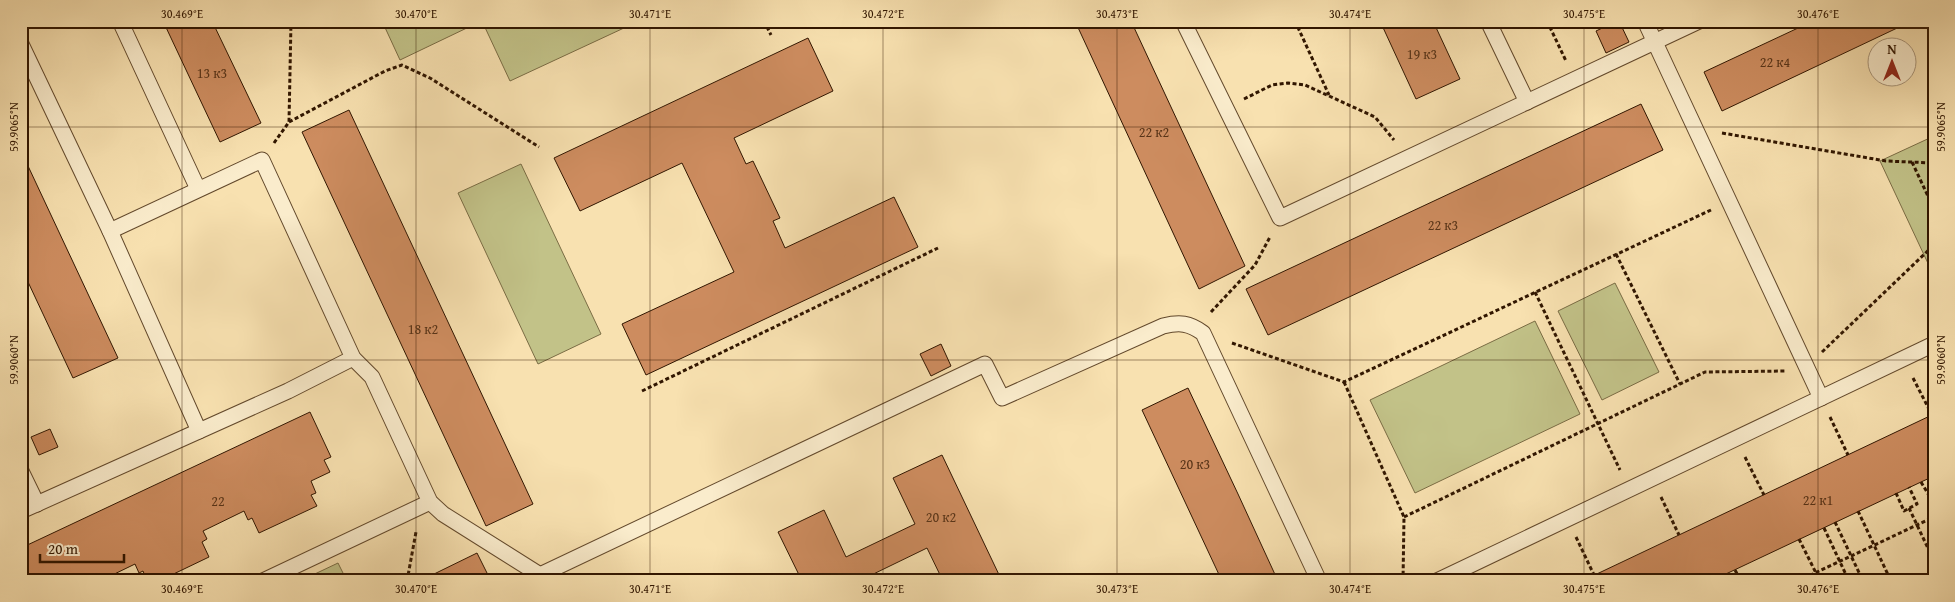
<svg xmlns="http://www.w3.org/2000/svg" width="1955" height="602" viewBox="0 0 1955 602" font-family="'Gentium Book Plus',serif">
<rect width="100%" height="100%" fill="#f8e1b0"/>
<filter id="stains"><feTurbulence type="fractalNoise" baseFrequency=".004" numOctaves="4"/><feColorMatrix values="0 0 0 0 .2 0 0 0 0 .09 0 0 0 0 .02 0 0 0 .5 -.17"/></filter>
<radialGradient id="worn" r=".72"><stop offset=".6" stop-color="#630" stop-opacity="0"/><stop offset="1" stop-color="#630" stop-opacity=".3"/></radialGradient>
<g fill="#c2c288" stroke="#7a6c44">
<polygon points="382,21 468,21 471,26 400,60"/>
<polygon points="482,21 639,21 510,81"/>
<polygon points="1934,136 1934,274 1933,274 1880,161"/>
<polygon points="521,164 601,334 538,364 458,193"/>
<polygon points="1615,283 1659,372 1602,400 1558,311"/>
<polygon points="1535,321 1580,414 1415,493 1370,400"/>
<polygon points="338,563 347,581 300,581"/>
</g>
<g fill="#cd8c5f" stroke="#311600">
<polygon points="163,21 212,21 261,123 220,142"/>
<polygon points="1075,21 1131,21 1245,266 1199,289"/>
<polygon points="1380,21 1433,21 1460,79 1416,99"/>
<polygon points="1617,21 1619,21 1629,42 1606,53 1596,31"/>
<polygon points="1813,21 1912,21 1722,111 1704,72"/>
<polygon points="808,38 833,91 734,138 746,164 753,161 780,218 773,221 785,248 894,197 918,247 646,375 622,324 734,272 682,163 580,211 554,158"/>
<polygon points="1641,104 1663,150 1268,335 1246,289"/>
<polygon points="349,110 533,504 486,526 302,132"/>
<polygon points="21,151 118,358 73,378 21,267"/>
<polygon points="941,344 951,366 931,376 920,354"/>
<polygon points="1188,388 1238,494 1278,581 1222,581 1142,410"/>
<polygon points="310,412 331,457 324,460 330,472 311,481 316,493 311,495 317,506 259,533 252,518 248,520 244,511 203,531 207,539 202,542 209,557 159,581 147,581 143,571 139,573 135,564 100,581 21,581 21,548"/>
<polygon points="1934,414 1934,476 1921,482 1711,581 1582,581"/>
<polygon points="50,429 58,447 39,455 31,437"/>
<polygon points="942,455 1002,581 943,581 927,548 859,581 802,581 778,532 824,510 846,557 915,524 893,478"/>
<polygon points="477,553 489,577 495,575 498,581 435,581 432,575"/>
</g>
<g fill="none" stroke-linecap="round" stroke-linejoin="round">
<g stroke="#63492c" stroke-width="17">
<g id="lane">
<polyline points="120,21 198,189"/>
<polyline points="1183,21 1280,218 1699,21"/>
<polyline points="1488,21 1527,102"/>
<polyline points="1645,21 1821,398"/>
<polyline points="21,44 110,231 199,431"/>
<polyline points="110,231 262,160 353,358 372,377 430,502 443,514 540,575 543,581"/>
<polyline points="21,471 37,504"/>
<polyline points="21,511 288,391 353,358"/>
<path d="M540,575L985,364L1002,398L1163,326C1180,322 1189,323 1203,333L1319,581"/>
<polyline points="263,581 430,502"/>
<polyline points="1437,581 1934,344"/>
</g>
</g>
<g stroke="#311600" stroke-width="3" stroke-dasharray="4 2.5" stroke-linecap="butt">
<polyline points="764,21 771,35"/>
<polyline points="1295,21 1329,95"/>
<polyline points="1547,21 1566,61"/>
<polyline points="1244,99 1272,85 1288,83 1305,85 1375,117 1394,140"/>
<polyline points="289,122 385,71 402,65 430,78 539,147"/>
<polyline points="1722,133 1886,161 1934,163"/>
<polyline points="274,143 289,122 291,21"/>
<polyline points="1912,162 1934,209"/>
<polyline points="1616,254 1680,384"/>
<polyline points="1535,292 1620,470"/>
<polyline points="1211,312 1255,265 1270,237"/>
<polyline points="1232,343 1344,382 1711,210"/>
<polyline points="1822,352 1934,245"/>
<polyline points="1913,378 1932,415"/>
<polyline points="1344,382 1404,517 1403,581"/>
<polyline points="642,391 938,248"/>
<polyline points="1830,417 1848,455"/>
<polyline points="1745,457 1764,495"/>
<polyline points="1921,482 1930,497 1934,496"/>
<polyline points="1896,493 1904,511 1917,504 1909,487"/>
<polyline points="1661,497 1679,535"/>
<polyline points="1930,498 1934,506"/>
<polyline points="1909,508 1934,561"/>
<polyline points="1858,511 1891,581"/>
<polyline points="1404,517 1705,372 1785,371"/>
<polyline points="1835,522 1863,581"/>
<polyline points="1824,528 1849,581"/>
<polyline points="1576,537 1594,575"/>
<polyline points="1799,539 1820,581"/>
<polyline points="1735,570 1741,581"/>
<polyline points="1716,578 1718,581"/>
<polyline points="407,581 416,532"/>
<polyline points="1798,581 1934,517"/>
</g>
<use href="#lane" stroke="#faeccc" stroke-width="15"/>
</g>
<path fill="none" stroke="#311600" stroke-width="1" stroke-opacity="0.45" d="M182,21V581M416,21V581M650,21V581M883,21V581M1117,21V581M1350,21V581M1584,21V581M1818,21V581M21,127H1934M21,360H1934"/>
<g text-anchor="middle" stroke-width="4" stroke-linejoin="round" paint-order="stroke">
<g font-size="14" fill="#583418">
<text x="1422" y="59">19 к3</text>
<text x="1775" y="67">22 к4</text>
<text x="212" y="78">13 к3</text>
<text x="1154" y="137">22 к2</text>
<text x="1443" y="230">22 к3</text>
<text x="423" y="334">18 к2</text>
<text x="1195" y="469">20 к3</text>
<text x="1818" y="505">22 к1</text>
<text x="218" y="506">22</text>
<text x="941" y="522">20 к2</text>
</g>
</g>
<rect width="1955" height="602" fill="none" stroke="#f8e1b0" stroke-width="55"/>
<g transform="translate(1892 62)"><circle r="24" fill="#faeccc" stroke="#aa967a"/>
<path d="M0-4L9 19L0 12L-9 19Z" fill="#8f2418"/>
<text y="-8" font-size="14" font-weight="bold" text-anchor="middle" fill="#311600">N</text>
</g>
<path d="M40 554v8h84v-8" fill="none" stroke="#311600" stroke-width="2.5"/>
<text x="48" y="554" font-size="15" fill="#311600" stroke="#faeccc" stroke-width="4" paint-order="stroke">20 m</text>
<rect x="28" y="28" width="1900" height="546" fill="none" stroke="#311600" stroke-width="2"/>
<g font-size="12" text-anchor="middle" fill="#311600">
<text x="182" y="18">30.469°E</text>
<text x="416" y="18">30.470°E</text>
<text x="650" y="18">30.471°E</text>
<text x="883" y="18">30.472°E</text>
<text x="1117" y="18">30.473°E</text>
<text x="1350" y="18">30.474°E</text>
<text x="1584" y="18">30.475°E</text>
<text x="1818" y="18">30.476°E</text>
<text transform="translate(14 127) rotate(-90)" y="4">59.9065°N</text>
<text transform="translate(1941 127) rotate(-90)" y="4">59.9065°N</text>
<text transform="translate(14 360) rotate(-90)" y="4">59.9060°N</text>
<text transform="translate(1941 360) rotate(-90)" y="4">59.9060°N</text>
<text x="182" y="593">30.469°E</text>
<text x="416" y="593">30.470°E</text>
<text x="650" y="593">30.471°E</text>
<text x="883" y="593">30.472°E</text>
<text x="1117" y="593">30.473°E</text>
<text x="1350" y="593">30.474°E</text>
<text x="1584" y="593">30.475°E</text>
<text x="1818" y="593">30.476°E</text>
</g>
<rect width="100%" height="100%" filter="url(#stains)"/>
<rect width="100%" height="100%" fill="url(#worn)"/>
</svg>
